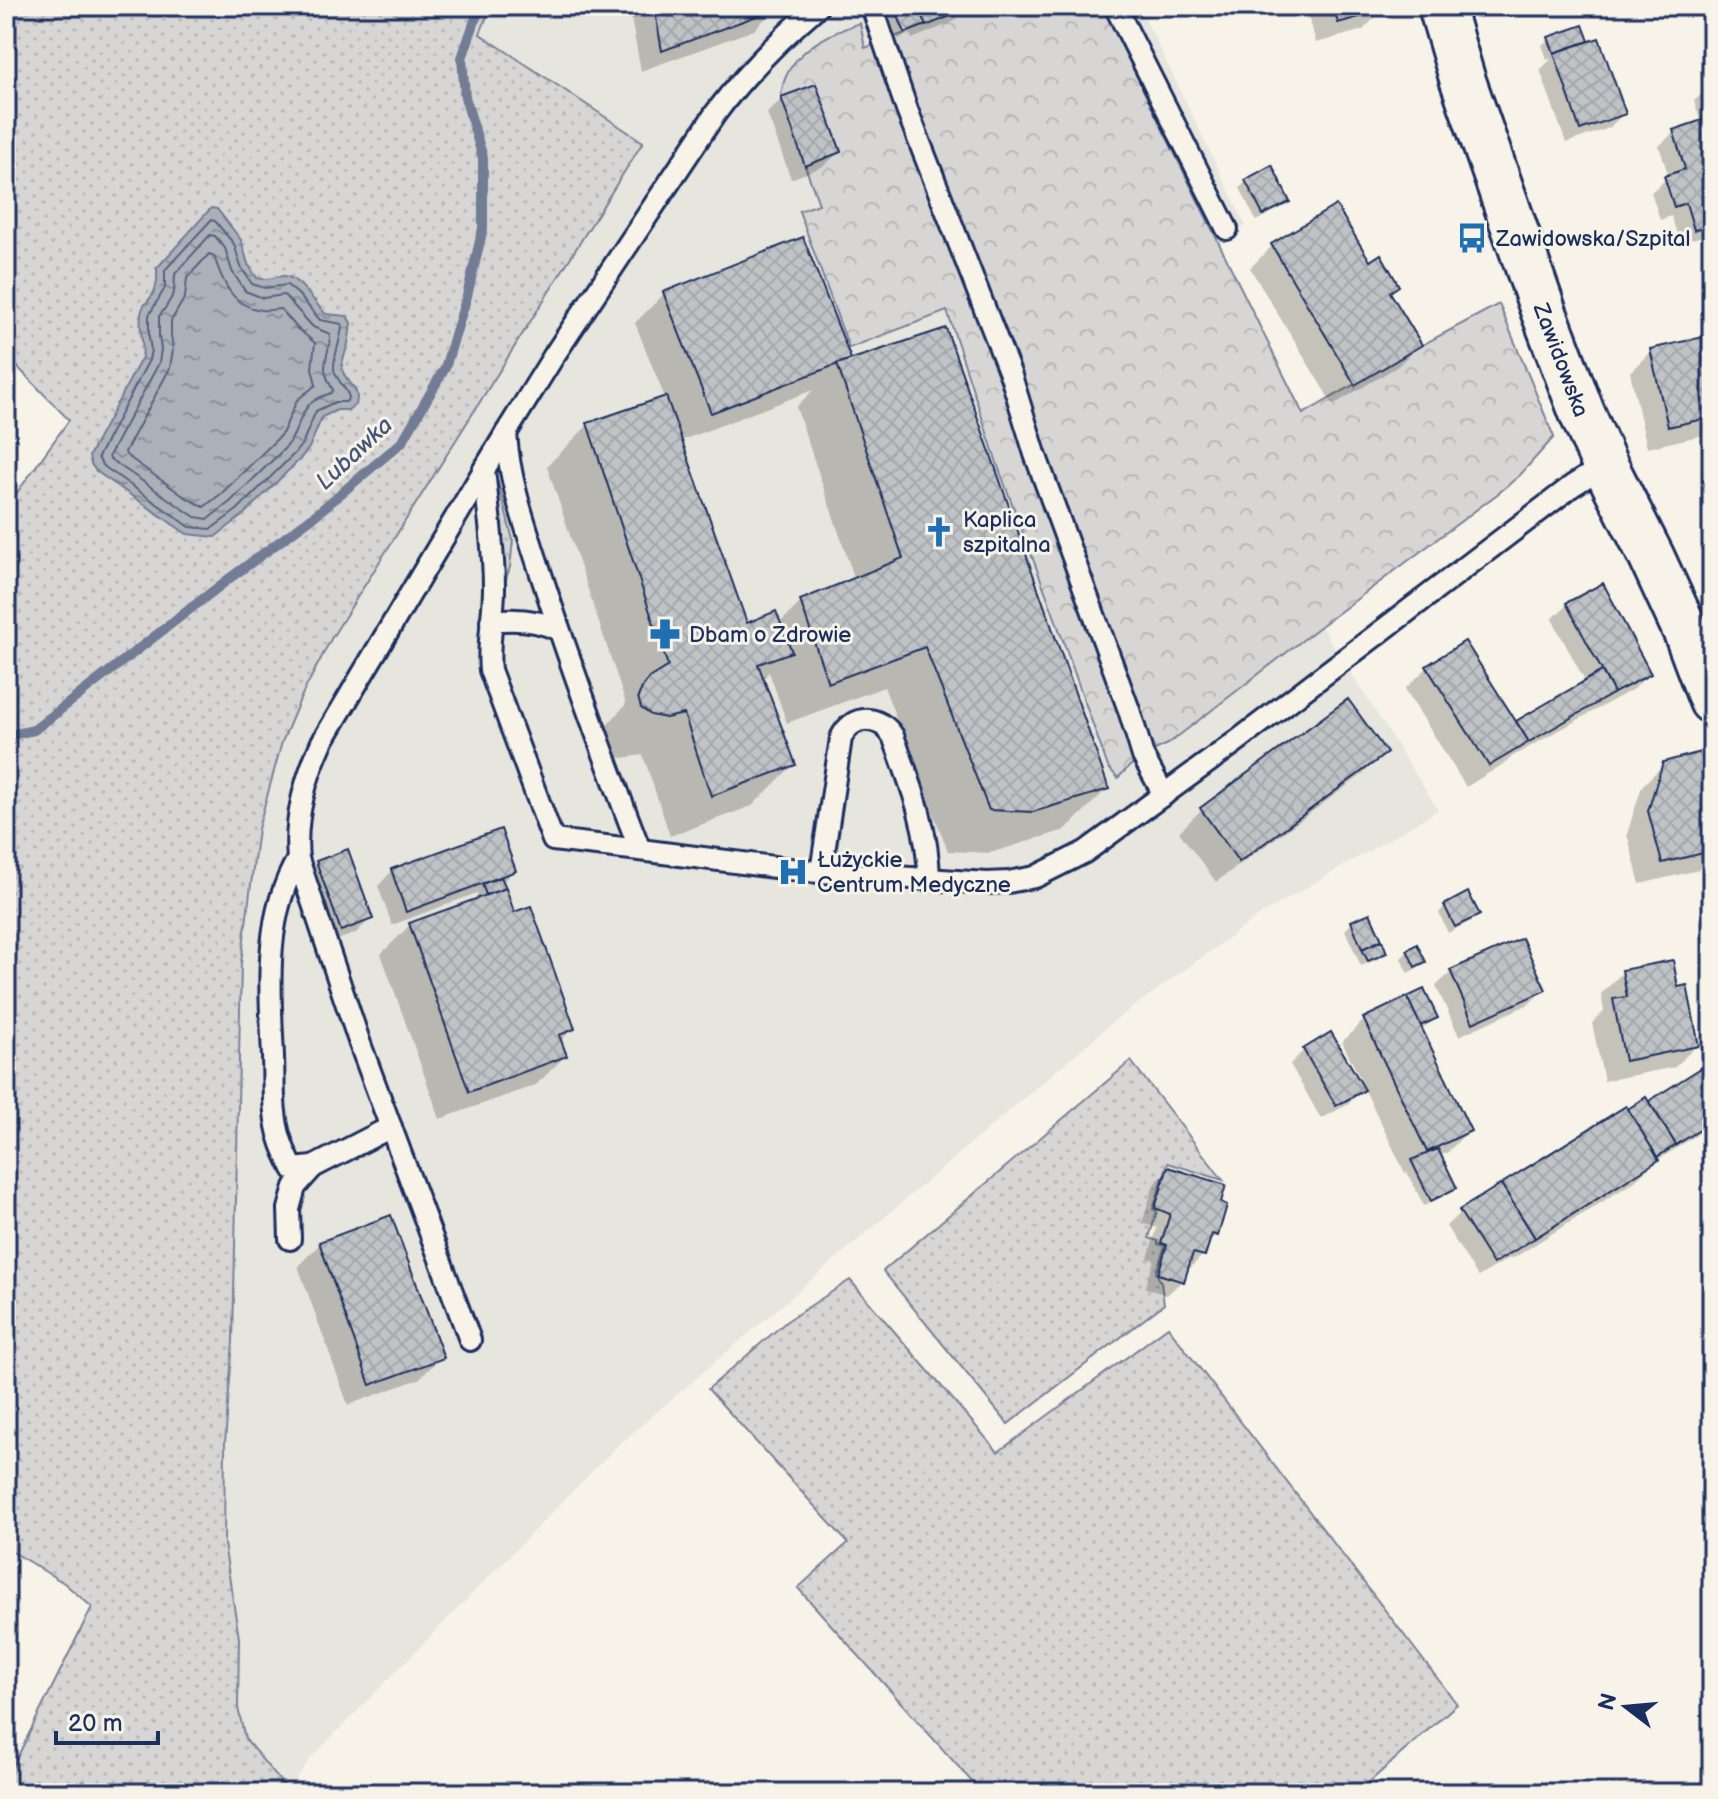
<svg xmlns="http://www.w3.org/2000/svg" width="1718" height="1799" viewBox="0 0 1718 1799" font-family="'Balsamiq Sans',sans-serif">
<defs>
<pattern id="grass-dots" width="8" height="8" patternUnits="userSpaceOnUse" patternTransform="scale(2)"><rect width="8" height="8" fill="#d7d6d4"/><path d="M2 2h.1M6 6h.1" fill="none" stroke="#b8b8b8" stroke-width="1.8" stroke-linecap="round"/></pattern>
<pattern id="forest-crowns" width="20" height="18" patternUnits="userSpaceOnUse" patternTransform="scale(2)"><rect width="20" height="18" fill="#d7d6d4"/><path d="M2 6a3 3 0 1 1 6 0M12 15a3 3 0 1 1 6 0" fill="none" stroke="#b8b8b8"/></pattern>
<pattern id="water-ripples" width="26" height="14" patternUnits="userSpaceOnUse" patternTransform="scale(2)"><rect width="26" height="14" fill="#acb0b9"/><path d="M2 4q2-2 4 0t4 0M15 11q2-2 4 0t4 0" fill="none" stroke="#8b909a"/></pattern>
<pattern id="building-cross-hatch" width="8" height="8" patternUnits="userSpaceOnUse" patternTransform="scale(2)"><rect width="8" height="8" fill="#c0c3c5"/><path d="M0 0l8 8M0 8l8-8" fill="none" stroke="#a4a8ac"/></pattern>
</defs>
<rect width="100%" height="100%" fill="#f7f3e8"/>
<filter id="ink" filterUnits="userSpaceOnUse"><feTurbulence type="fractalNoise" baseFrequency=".0125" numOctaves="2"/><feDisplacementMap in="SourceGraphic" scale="16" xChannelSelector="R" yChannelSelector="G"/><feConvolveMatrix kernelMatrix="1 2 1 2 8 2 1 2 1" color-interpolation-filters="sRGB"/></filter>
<g filter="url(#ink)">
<polygon fill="#e6e5de" points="491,6 1139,6 1246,226 1218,242 1302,414 1499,304 1554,437 1520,475 1500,492 1321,626 1438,810 1260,915 1114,1021 617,1446 309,1760 288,1791 246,1739 238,1708 239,1638 224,1544 225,1443 233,1341 241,963 258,829 282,742 301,697 331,639 642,143 479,34"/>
<g fill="url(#grass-dots)" stroke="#798299" stroke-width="2">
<polygon points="6,6 491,6 480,34 643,142 331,639 301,697 282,742 258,829 241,963 233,1341 225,1443 224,1544 239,1638 238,1708 245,1739 290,1793 6,1793 6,1780 92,1607 64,1583 6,1548 6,508 69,420 6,355"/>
<polygon points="498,482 513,540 510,567 505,582 495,511 497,484"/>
<polygon points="1131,1061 1223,1180 1168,1163 1153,1209 1157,1211 1149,1238 1158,1241 1158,1244 1165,1246 1156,1273 1161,1282 1164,1304 1008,1424 883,1271"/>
<polygon points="850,1280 998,1452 1168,1327 1457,1704 1357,1793 982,1793 798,1588 848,1543 708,1389 787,1321"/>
</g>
<path fill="url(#forest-crowns)" stroke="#798299" stroke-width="2" d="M969,6H1102L1303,414L1422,345L1499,304L1554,437L1520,475L1500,492L1321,626L1168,744C1145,754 1135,759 1118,778L1108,767L1050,604L999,469L947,311L849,348L799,211L819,204L805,166L841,152L816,85L781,97C784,55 824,35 860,23L865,48L969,9Z"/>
<path fill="url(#water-ripples)" stroke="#727c95" stroke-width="2" d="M211,208L217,209L241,240L248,264L257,278C267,281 273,277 283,276C298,275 315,304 326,314L347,316L351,323C350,329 350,336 348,343C347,350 341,361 342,369C345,383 361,386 356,404L348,410H337L322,417L309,448L299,460L242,516L215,537L187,534L96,471L91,464L89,456L142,357C145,342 137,326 142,310C144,303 150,300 153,294C158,285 157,277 157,268Z"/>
<g fill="#0003" fill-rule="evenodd">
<polygon points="630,6 775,6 776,8 754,30 641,71 629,8"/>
<polygon points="885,6 967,6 967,8 953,22 912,39 910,34 898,39"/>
<polygon points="1306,6 1384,6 1384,8 1363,30 1316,43"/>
<polygon points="1553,6 1592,6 1583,16"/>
<polygon points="1582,27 1588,44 1623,114 1609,128 1566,143 1540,70 1551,59 1547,59 1542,45 1549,39"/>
<polygon points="1712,33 1712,116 1706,118 1712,137 1712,233 1680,243 1671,216 1660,220 1651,192 1669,177 1659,146 1674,132 1701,123 1694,101 1711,86 1699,47"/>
<polygon points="815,87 839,152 824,166 791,179 767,113 782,99"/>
<polygon points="1246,181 1288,201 1281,208 1256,221 1240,188"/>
<path d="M802,239L850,361L1107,789L1065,830L990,853L948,851L884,687L787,723L769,672L762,680L793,765L752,806L670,836L643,755L623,758L609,756L601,732L626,704L547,466L588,425L665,398L635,323L664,294ZM813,390L796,407L855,580L801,602L779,624L746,625L680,441Z"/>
<polygon points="1272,246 1369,264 1397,286 1389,294 1419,345 1398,366 1333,405 1250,268"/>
<polygon points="1712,337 1712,433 1647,448 1630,372 1652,350"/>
<polygon points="1602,586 1649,673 1635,688 1513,756 1505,763 1466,787 1405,689 1427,668 1465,644 1516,724 1586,683 1552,619 1567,605"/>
<polygon points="1347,702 1384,752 1363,774 1216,882 1179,832 1201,810"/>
<polygon points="1664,764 1712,812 1712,856 1698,870 1640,884 1627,834 1642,786"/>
<polygon points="317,862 371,918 356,933 327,944 303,877"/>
<polygon points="392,871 514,871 501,883 513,914 573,1028 560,1042 565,1056 536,1085 440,1119 381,954 410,925 479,900 477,893 392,925 378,886"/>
<polygon points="1445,906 1477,915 1471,921 1448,933 1439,913"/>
<polygon points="1369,916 1385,952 1378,959 1361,966 1345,930 1352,923"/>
<polygon points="1521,940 1543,990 1529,1004 1459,1036 1436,986 1451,972"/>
<polygon points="1408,951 1424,962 1417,968 1408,973 1401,958"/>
<polygon points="1623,972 1677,989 1697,1045 1675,1067 1604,1081 1592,1023 1604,1011 1601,994"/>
<polygon points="1435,1018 1429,1024 1420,1029 1468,1131 1447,1153 1439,1156 1455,1188 1448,1194 1424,1206 1407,1172 1405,1173 1364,1088 1348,1104 1321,1119 1290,1064 1304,1050 1358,1082 1361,1080 1342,1042 1364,1020"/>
<polygon points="1712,1064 1712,1125 1661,1158 1660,1156 1656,1158 1635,1181 1512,1259 1511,1257 1478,1277 1446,1226 1461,1212 1646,1100 1649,1104"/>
<polygon points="1169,1169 1218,1204 1216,1235 1207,1244 1203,1255 1188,1270 1186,1269 1182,1281 1167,1295 1145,1288 1154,1260 1148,1258 1157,1228 1142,1223 1154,1184"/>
<polygon points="320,1244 441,1357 419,1379 348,1405 298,1266"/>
</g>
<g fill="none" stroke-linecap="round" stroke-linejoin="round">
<g stroke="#556382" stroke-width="2">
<path d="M211,220L215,221L234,244L241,267L252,284L265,288L287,285L298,294L320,320L342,324C342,339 333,355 334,369C335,379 346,387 349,397L346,402H335L316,411L302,444L294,454L237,510L211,529L190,527L102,465L98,457L149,360L151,350L149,338V315L165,288V270Z"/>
<path d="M210,235L215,236L225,248L232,271L245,291L263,298L284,295L313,327L330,334C330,360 317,362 333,390L331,393C324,396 313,399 308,406C298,418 297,435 286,447L230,502L208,519L195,517L110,459L109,456L159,363L161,349L159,337V316L166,307L174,293L175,274Z"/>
<path d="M209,254L214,256C222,281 232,307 262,310C268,311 275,309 281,309L297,328L315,343L312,368L316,385L297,400L283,432L277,439L222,493L204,507L182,495L126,455L125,452L170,368L173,349L171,335V321L185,297L187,278Z"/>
</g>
<polyline stroke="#727c95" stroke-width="10" points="6,736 34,730 230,578 313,517 402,442 445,368 467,296 483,228 483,158 465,97 462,58 480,6"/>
</g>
<g fill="url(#building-cross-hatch)" stroke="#1b2f5e" stroke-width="2">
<polygon points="654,6 777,6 778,8 662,51"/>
<polygon points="894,6 918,6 926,25 905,33"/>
<polygon points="918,6 969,6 970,8 926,26"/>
<polygon points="1333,6 1386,6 1387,9 1338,23"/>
<polygon points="1583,25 1589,41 1554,53 1548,37"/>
<polygon points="1599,38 1626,114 1580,130 1554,53"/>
<polygon points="816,84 841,152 805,166 781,97"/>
<polygon points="1708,118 1712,130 1712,224 1694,230 1686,203 1674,207 1664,176 1685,169 1673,130"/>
<polygon points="1272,165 1290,202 1263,215 1245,180"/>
<polygon points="1336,205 1370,261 1381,254 1399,286 1390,292 1422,345 1355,385 1271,244"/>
<polygon points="803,237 851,359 711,413 663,292"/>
<polygon points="946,328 1109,789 1033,812 989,810 925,647 828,683 800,600 903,558 837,364"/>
<polygon points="1712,335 1712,417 1668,427 1650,349"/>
<polygon points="666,396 747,623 776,611 792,652 758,664 796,765 711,796 684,714 666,718 651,715 641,708 638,697 642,688 649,678 668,666 587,423"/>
<polygon points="1603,583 1651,674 1614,693 1566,603"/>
<polygon points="1465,641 1529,742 1489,766 1426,666"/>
<polygon points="1602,671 1614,693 1529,742 1516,721"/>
<polygon points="1348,699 1387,753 1239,862 1200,808"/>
<polygon points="1701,752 1712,803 1712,851 1662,863 1648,811 1663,762"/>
<polygon points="501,829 516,871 406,912 391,869"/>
<polygon points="348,849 373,919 341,931 316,861"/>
<polygon points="501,877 506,888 486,895 482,884"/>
<polygon points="506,888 514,912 531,906 575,1029 559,1035 567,1056 469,1092 409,923"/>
<polygon points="1468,892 1480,915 1455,927 1444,905"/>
<polygon points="1370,913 1382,940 1362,949 1351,921"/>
<polygon points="1522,938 1546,990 1473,1023 1450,970"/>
<polygon points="1382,940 1387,953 1368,961 1362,949"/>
<polygon points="1417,944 1426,962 1415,967 1407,950"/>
<polygon points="1673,960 1678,987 1687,985 1699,1046 1625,1061 1613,999 1627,997 1622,970"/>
<polygon points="1424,989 1438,1018 1420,1026 1407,997"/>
<polygon points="1407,997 1471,1131 1427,1152 1363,1018"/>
<polygon points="1331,1032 1365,1090 1336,1106 1303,1049"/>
<polygon points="1712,1061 1712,1122 1676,1145 1649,1101"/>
<polygon points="1646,1097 1676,1145 1657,1157 1628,1109"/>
<polygon points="1626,1106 1659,1160 1535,1238 1501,1184"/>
<polygon points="1438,1149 1457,1188 1431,1201 1411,1160"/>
<polygon points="1168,1167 1226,1185 1221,1202 1227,1205 1218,1236 1212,1234 1205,1256 1193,1253 1184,1282 1158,1274 1167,1245 1161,1243 1170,1214 1155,1208"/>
<polygon points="1501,1184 1535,1238 1493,1264 1459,1210"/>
<polygon points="391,1215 444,1358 370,1385 319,1242"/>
</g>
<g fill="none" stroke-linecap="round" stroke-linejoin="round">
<g stroke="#1b2f5e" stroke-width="26">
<g id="lane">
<polyline points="872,6 907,110 1011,376 1035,454 1129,710 1143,756 1164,795"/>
<polyline points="1115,6 1227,229"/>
<path d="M506,433C509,482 526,527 541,574C571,667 605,759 640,850L806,871L987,883L1008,882L1035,877L1085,852L1237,741L1572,486L1605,465"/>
<path d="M484,469C488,509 494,549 494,588C494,616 487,642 490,670L553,840L640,850"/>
<path d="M491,621C515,618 537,619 559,630"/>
<path d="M298,859C263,917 270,991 273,1056C274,1084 272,1115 281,1141C284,1151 289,1160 293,1169L313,1167L391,1127"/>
<path d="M821,872L841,738C853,713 879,715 893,736C911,785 928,827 929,879"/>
<polyline points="290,1239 289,1209 295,1187 313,1167"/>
<path d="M470,1340L360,1044L298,859C294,818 305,779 322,742L506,433L555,354L715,114C745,73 780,39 818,6"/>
</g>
</g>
<g stroke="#1b2f5e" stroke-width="50">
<g id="secondary">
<path id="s1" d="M1441,6L1462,78L1543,310L1582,413L1605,465L1651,556L1686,632L1712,701"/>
</g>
</g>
<use href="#lane" stroke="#f7f3e8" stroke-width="20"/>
<use href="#secondary" stroke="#f7f3e8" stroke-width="44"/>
</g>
</g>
<defs>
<g id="bus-bare" transform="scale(2.4)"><path d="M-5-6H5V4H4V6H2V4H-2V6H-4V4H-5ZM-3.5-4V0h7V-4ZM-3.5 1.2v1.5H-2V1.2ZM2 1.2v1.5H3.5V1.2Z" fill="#1f6fb2" stroke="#f7f3e8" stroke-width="2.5" paint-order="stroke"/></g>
<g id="church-bare" transform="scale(2.4)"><path d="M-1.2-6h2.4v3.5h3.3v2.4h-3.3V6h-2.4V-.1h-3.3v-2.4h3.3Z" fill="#1f6fb2" stroke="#f7f3e8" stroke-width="2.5" paint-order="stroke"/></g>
<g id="pharmacy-bare" transform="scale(2.4)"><path d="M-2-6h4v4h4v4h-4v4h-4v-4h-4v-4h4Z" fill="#1f6fb2" stroke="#f7f3e8" stroke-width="2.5" paint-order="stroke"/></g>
<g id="hospital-bare" transform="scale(2.4)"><path d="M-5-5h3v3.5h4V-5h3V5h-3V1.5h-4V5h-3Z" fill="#1f6fb2" stroke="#f7f3e8" stroke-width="2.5" paint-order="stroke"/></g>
</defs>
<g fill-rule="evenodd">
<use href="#bus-bare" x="1472" y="238"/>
<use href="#church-bare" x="939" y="532"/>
<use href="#pharmacy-bare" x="665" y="634"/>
<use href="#hospital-bare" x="793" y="872"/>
</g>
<g text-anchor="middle" stroke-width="6" stroke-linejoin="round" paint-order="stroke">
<g font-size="22" fill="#1b2f5e" stroke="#f7f3e8" text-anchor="start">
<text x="1496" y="246">Zawidowska/Szpital</text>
<text x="963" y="527">Kaplica<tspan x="963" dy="25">szpitalna</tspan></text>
<text x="689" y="642">Dbam o Zdrowie</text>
<text x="817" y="867">Łużyckie<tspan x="817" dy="25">Centrum Medyczne</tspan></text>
</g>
<g font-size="22" fill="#1b2f5e" stroke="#f7f3e8">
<text dy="8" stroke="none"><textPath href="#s1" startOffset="374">Zawidowska</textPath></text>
</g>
<g font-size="24" font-style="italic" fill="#465679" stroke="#f7f3e8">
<text transform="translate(354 453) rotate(-43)" y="8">Lubawka</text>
</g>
</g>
<rect width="1718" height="1799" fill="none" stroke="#f7f3e8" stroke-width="32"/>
<rect x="16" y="16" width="1686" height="1767" fill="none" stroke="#1b2f5e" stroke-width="3" filter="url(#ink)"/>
<g transform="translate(1626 1707) rotate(286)" stroke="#f7f3e8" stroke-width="6" paint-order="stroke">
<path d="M0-6L14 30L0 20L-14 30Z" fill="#1b2f5e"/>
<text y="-12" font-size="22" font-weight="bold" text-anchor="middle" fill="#1b2f5e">N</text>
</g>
<path d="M56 1731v12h102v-12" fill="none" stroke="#1b2f5e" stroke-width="4"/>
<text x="68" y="1731" font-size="24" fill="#1b2f5e" stroke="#f7f3e8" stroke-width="6" paint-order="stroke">20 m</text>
</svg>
